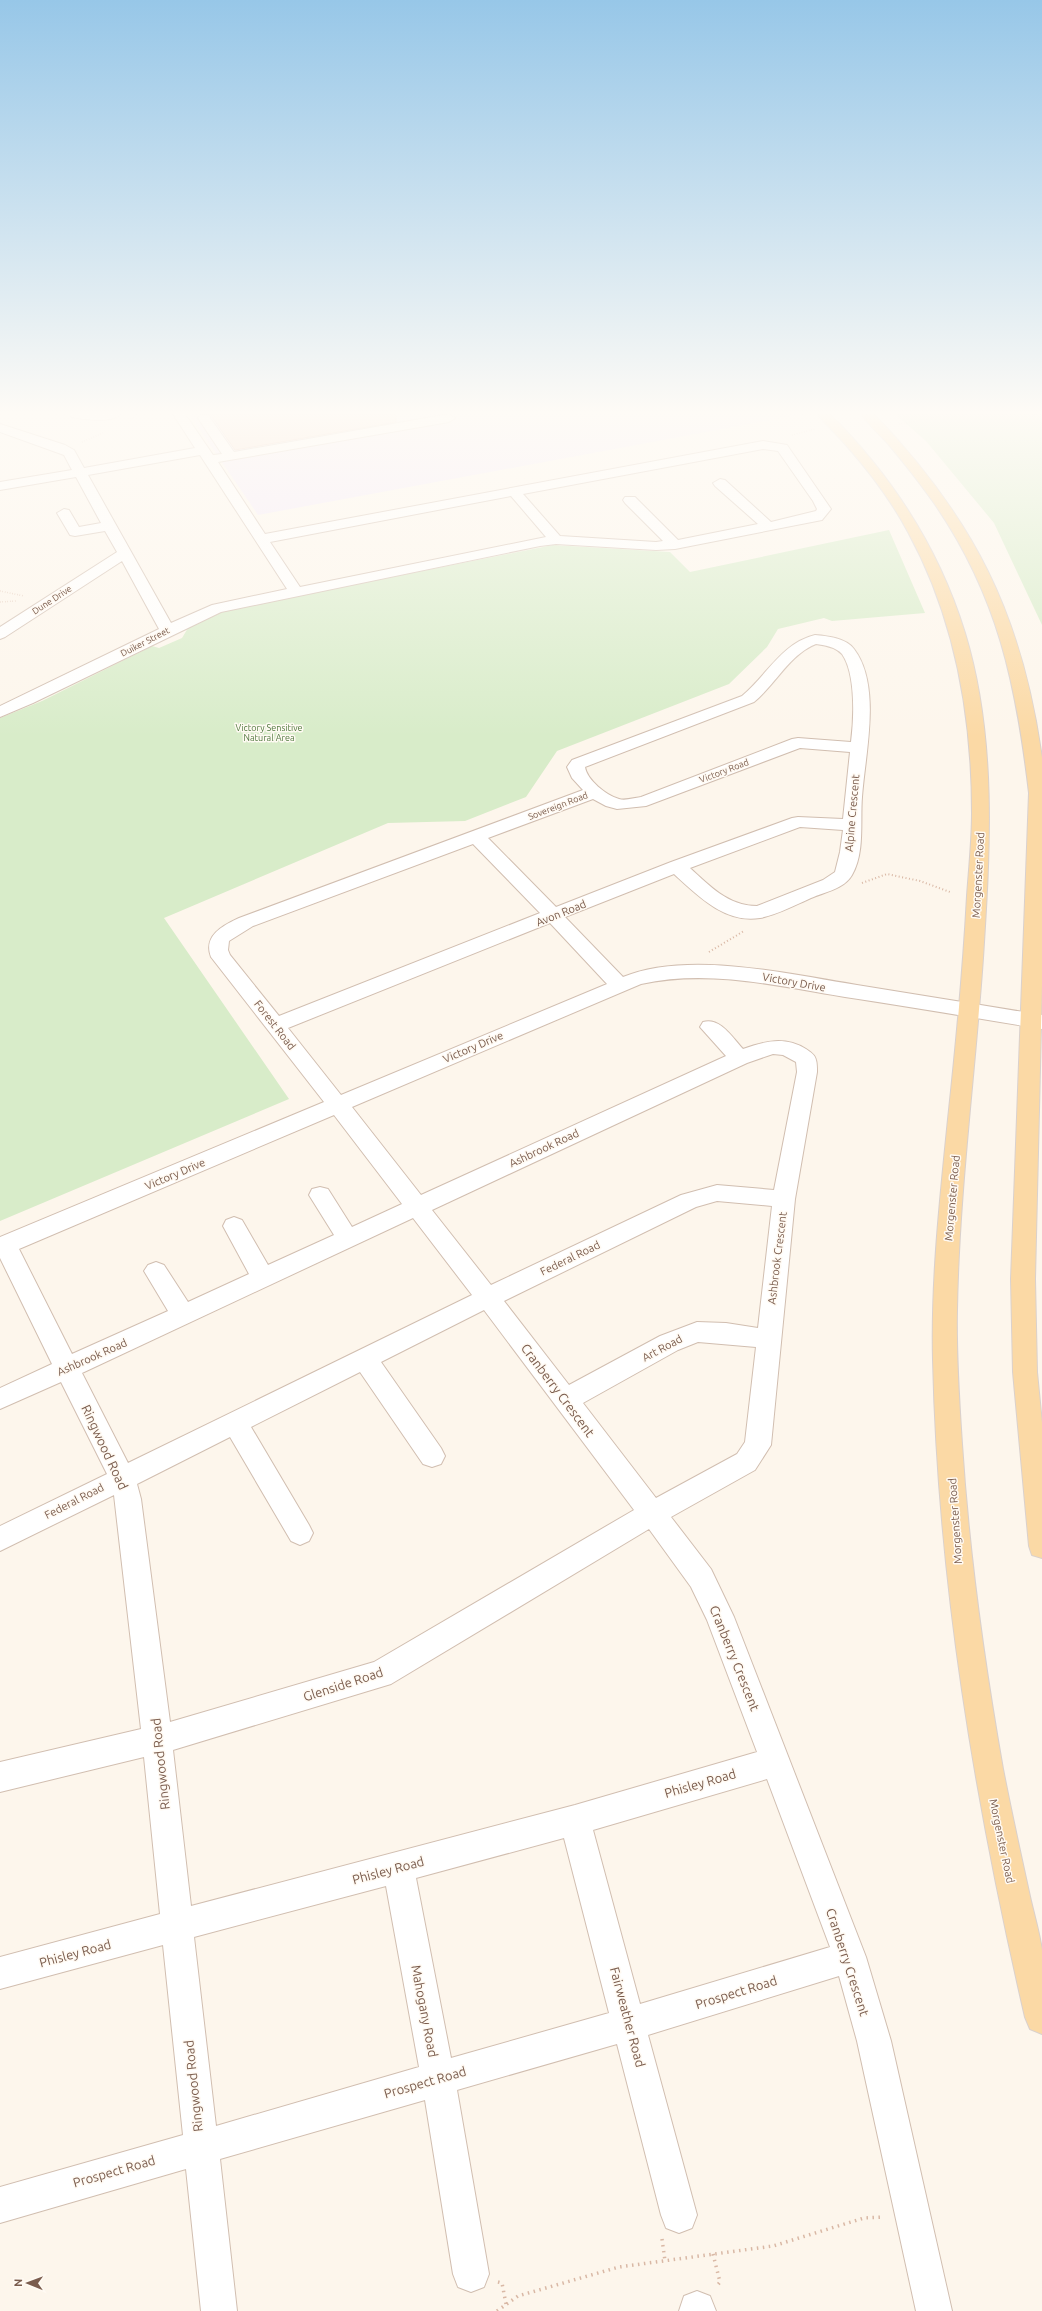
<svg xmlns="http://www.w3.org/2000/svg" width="1042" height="2311" viewBox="0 0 1042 2311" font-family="Ubuntu,sans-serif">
<rect width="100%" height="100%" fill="#fdf6ec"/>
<polygon fill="#f3e8fa" points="189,414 803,414 258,515"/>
<g fill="#d8ecc9">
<polygon points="895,414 1042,414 1042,625 994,523 926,441"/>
<polygon points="889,530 925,613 832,621 824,618 778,629 767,647 729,684 557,751 526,797 465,821 388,823 164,918 289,1099 0,1221 0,718 42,701 152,646 159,648 182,638 188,628 222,611 553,545 670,552 690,572"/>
</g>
<polygon fill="#f3d5c3" stroke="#e6bba3" points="210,414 396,414 396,422 235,450"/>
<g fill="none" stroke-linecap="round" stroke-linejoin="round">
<g stroke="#d1beb0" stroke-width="2">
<g id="minor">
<path d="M70,414H120C113,424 82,419 72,417Z"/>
<path d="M173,414H185L213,455L222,454L198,418L200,415H208L234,452L449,414L455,418L449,422L218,462L265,534L763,441L787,445L831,509L822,520L675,549L656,550L556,544L540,546L221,612L33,703L0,717V706L159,629L122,561L5,637L0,639V627L117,552L105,531L75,536L70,535L57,513L64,509L69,510L79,527L101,523L76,477L0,490V482L72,470L64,455L0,432V424L65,445L74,450L84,468L195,448ZM763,449L778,451L813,501L817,509L816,511L771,522L725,480L720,479L713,483L715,486L758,524L678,540L635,497H625L623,500L625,503L663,541L656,542L560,536L523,494ZM200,455L287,589L212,605L171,623L88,475ZM511,496L546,537L300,587L270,542Z"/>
<path d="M815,635C827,636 846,638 854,649C882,686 865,754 862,797C860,821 865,853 852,875C844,889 825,892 811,898C795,905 777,915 760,918C725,924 697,895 674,874L565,917L623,977C688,950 789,974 857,985C918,995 980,1005 1042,1015V1029C976,1018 911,1007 845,997C778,986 709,969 641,984L352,1107L421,1195L726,1056L700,1027L703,1022C720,1017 732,1037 743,1049C765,1041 785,1036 806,1049C810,1052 815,1054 816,1060C817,1063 817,1068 817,1072L795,1199L771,1445L755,1470L671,1517L711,1569L734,1617L866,1957L891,2041L952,2311H916L857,2041L839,1976L648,2035L697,2215L692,2228L679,2233L666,2228L661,2215L617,2044L457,2090L489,2274L484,2287L471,2292L458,2287L453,2274L425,2100L220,2159L237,2311H201L186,2169L0,2223V2187L183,2135L163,1945L0,1989V1957L160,1914L144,1757L0,1792V1762L141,1729L114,1495L0,1551V1526L107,1474L61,1382L0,1409V1388L52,1364L0,1258V1237L324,1102L211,957C203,936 222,926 239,918L583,790L572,778L567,767L572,760L742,696C767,675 782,643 815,635ZM816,644C824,645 836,647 842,654C856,674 854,719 851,742L798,738L792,739L641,797C634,798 625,801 619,799C606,795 587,780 585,767L754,702C775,685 790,654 816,644ZM800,748L850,752L843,819L798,817L792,818L671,862L556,907L488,838L593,799L606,806L617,809L646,806ZM800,827L843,830L840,852L835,872L823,880L757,906C728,906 710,886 690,868ZM473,844L540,913L279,1016L230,955L228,950L229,941L253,926ZM550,923L607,984L341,1095L288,1028ZM773,1054L783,1055L796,1062L797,1072L774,1190L717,1185L681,1195L491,1285L432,1210L747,1063ZM334,1115L402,1204L352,1227L328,1189L320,1187L312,1189L309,1195L334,1235L268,1265L242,1220L234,1217L226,1220L223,1226L249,1274L188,1302L164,1265L156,1262L148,1265L144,1271L168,1311L72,1354L19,1249ZM717,1201L772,1206L758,1328L726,1323L697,1322L660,1336L569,1385L504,1301L696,1207ZM413,1218L472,1295L128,1463L82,1373ZM484,1310L634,1510L374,1662L170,1722L141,1499L137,1484L230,1437L291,1541L300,1545L309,1541L313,1533L309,1525L251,1427L360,1372L423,1464L432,1467L441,1464L445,1456L441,1448L381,1362ZM698,1342L756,1347L745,1442L737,1454L656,1498L583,1403L678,1350ZM649,1529L691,1587L707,1620L757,1752L575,1805L191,1906L173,1750L391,1684ZM767,1779L830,1947L640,2004L593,1830ZM564,1838L609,2013L451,2058L416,1878ZM386,1886L419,2067L216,2126L194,1937Z"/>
<polygon points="697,2291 710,2296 716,2311 679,2311 684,2296"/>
</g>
</g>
<g stroke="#dad1cd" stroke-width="2">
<g id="major">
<path d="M817,414H830C892,476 939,548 965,633C997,738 990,850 983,958C975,1075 959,1192 957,1310C956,1355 959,1399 962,1444C969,1553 984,1661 1003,1769C1011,1810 1020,1851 1029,1892C1033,1911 1039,1930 1042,1950C1042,1977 1042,2006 1042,2034L1030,2029L1025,2017C975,1801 938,1582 933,1360C931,1279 940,1199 948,1119C956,1045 963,970 967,896C969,868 972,840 972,813C972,715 955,618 908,532C891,500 869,471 845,444C836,434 826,424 817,414Z"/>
<path d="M861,414H874C974,519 1022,614 1042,758V984L1035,1279L1037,1372L1042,1423V1558L1032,1555L1029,1546L1013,1372L1011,1279L1029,793C1016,683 998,596 934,503C920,483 905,464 889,445C880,435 869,425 861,414Z"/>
</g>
</g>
<g stroke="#d9b8a5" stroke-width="1.5" stroke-dasharray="0.5 2" stroke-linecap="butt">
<polyline points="925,414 929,418"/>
<polyline points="1032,414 1042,415"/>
<polyline points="131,419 138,414"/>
<polyline points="899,424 955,414"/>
<polyline points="792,435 815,429"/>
<polyline points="82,442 103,433"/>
<polyline points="0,591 24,596"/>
<polyline points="0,602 16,601"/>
</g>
<g stroke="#d9b8a5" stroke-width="2" stroke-dasharray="1 2.5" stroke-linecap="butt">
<polyline points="862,883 887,874 920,881 950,892"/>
<polyline points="709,952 744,931"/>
</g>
<g stroke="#d9b8a5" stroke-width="3.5" stroke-dasharray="1.5 4.5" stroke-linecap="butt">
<polyline points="662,2239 665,2261"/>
<polyline points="713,2254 720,2282 716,2287"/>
<polyline points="498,2282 502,2283 506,2304"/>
<polyline points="497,2311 518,2296 619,2267 773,2246 864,2218 884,2217"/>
</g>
<use href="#minor" fill="#fff" fill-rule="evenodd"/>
<use href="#major" fill="#fbd9a5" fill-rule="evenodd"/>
</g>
<linearGradient id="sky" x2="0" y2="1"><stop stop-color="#97c7e8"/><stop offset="0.56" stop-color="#fefbf6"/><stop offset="1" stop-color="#fefbf6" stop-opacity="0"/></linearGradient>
<rect width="1042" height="737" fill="url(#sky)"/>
<g text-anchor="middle" stroke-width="3" stroke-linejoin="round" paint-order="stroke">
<g font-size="9" fill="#7a5c4d" stroke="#fffaf3">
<text transform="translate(52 600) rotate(-33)" y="3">Dune Drive</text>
<text transform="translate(145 642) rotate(-27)" y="3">Duiker Street</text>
<text transform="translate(724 771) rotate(-21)" y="3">Victory Road</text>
<text transform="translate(558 806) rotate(-21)" y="3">Sovereign Road</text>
</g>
<g font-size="9" fill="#537a41" stroke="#fffaf3">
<text x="269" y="731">Victory Sensitive<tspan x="269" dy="10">Natural Area</tspan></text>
</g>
<g font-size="11" fill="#7a5c4d" stroke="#fffaf3">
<text transform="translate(852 813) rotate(-85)" y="4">Alpine Crescent</text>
<text transform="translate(978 875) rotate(-87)" y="4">Morgenster Road</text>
<text transform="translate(561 913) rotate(-22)" y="4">Avon Road</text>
<text transform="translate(794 982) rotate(10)" y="4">Victory Drive</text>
<text transform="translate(275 1025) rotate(52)" y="4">Forest Road</text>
<text transform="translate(473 1047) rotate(-23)" y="4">Victory Drive</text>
<text transform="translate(544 1148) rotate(-25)" y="4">Ashbrook Road</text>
<text transform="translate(175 1174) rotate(-23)" y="4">Victory Drive</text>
<text transform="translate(952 1198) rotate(-85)" y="4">Morgenster Road</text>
<text transform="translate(570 1258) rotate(-26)" y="4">Federal Road</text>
<text transform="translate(777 1258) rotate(-83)" y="4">Ashbrook Crescent</text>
<text transform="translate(662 1348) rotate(-28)" y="4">Art Road</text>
<text transform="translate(92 1357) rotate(-24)" y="4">Ashbrook Road</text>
<text transform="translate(74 1501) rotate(-27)" y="4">Federal Road</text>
<text transform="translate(955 1521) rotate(-94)" y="4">Morgenster Road</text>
<text transform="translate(1002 1841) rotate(78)" y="4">Morgenster Road</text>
</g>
<g font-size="13" fill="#7a5c4d" stroke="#fffaf3">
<text transform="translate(558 1390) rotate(53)" y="5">Cranberry Crescent</text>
<text transform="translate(105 1447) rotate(65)" y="5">Ringwood Road</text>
<text transform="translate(735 1658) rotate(68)" y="5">Cranberry Crescent</text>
<text transform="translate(343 1684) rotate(-18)" y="5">Glenside Road</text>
<text transform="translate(160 1764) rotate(-96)" y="5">Ringwood Road</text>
<text transform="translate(700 1783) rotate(-16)" y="5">Phisley Road</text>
<text transform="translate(388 1870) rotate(-15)" y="5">Phisley Road</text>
<text transform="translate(75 1953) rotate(-15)" y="5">Phisley Road</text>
<text transform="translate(848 1962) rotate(72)" y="5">Cranberry Crescent</text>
<text transform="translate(736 1992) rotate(-17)" y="5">Prospect Road</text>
<text transform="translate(425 2011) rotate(79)" y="5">Mahogany Road</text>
<text transform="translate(628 2017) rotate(75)" y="5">Fairweather Road</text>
<text transform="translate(425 2082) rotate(-16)" y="5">Prospect Road</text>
<text transform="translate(193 2086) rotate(-96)" y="5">Ringwood Road</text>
<text transform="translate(114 2171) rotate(-16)" y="5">Prospect Road</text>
</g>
</g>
<g transform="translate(28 2283) rotate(271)" stroke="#fffaf3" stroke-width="3" paint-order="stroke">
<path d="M0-3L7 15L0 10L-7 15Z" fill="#7a5c4d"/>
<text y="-6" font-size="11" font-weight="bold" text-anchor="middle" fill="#7a5c4d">N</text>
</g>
</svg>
